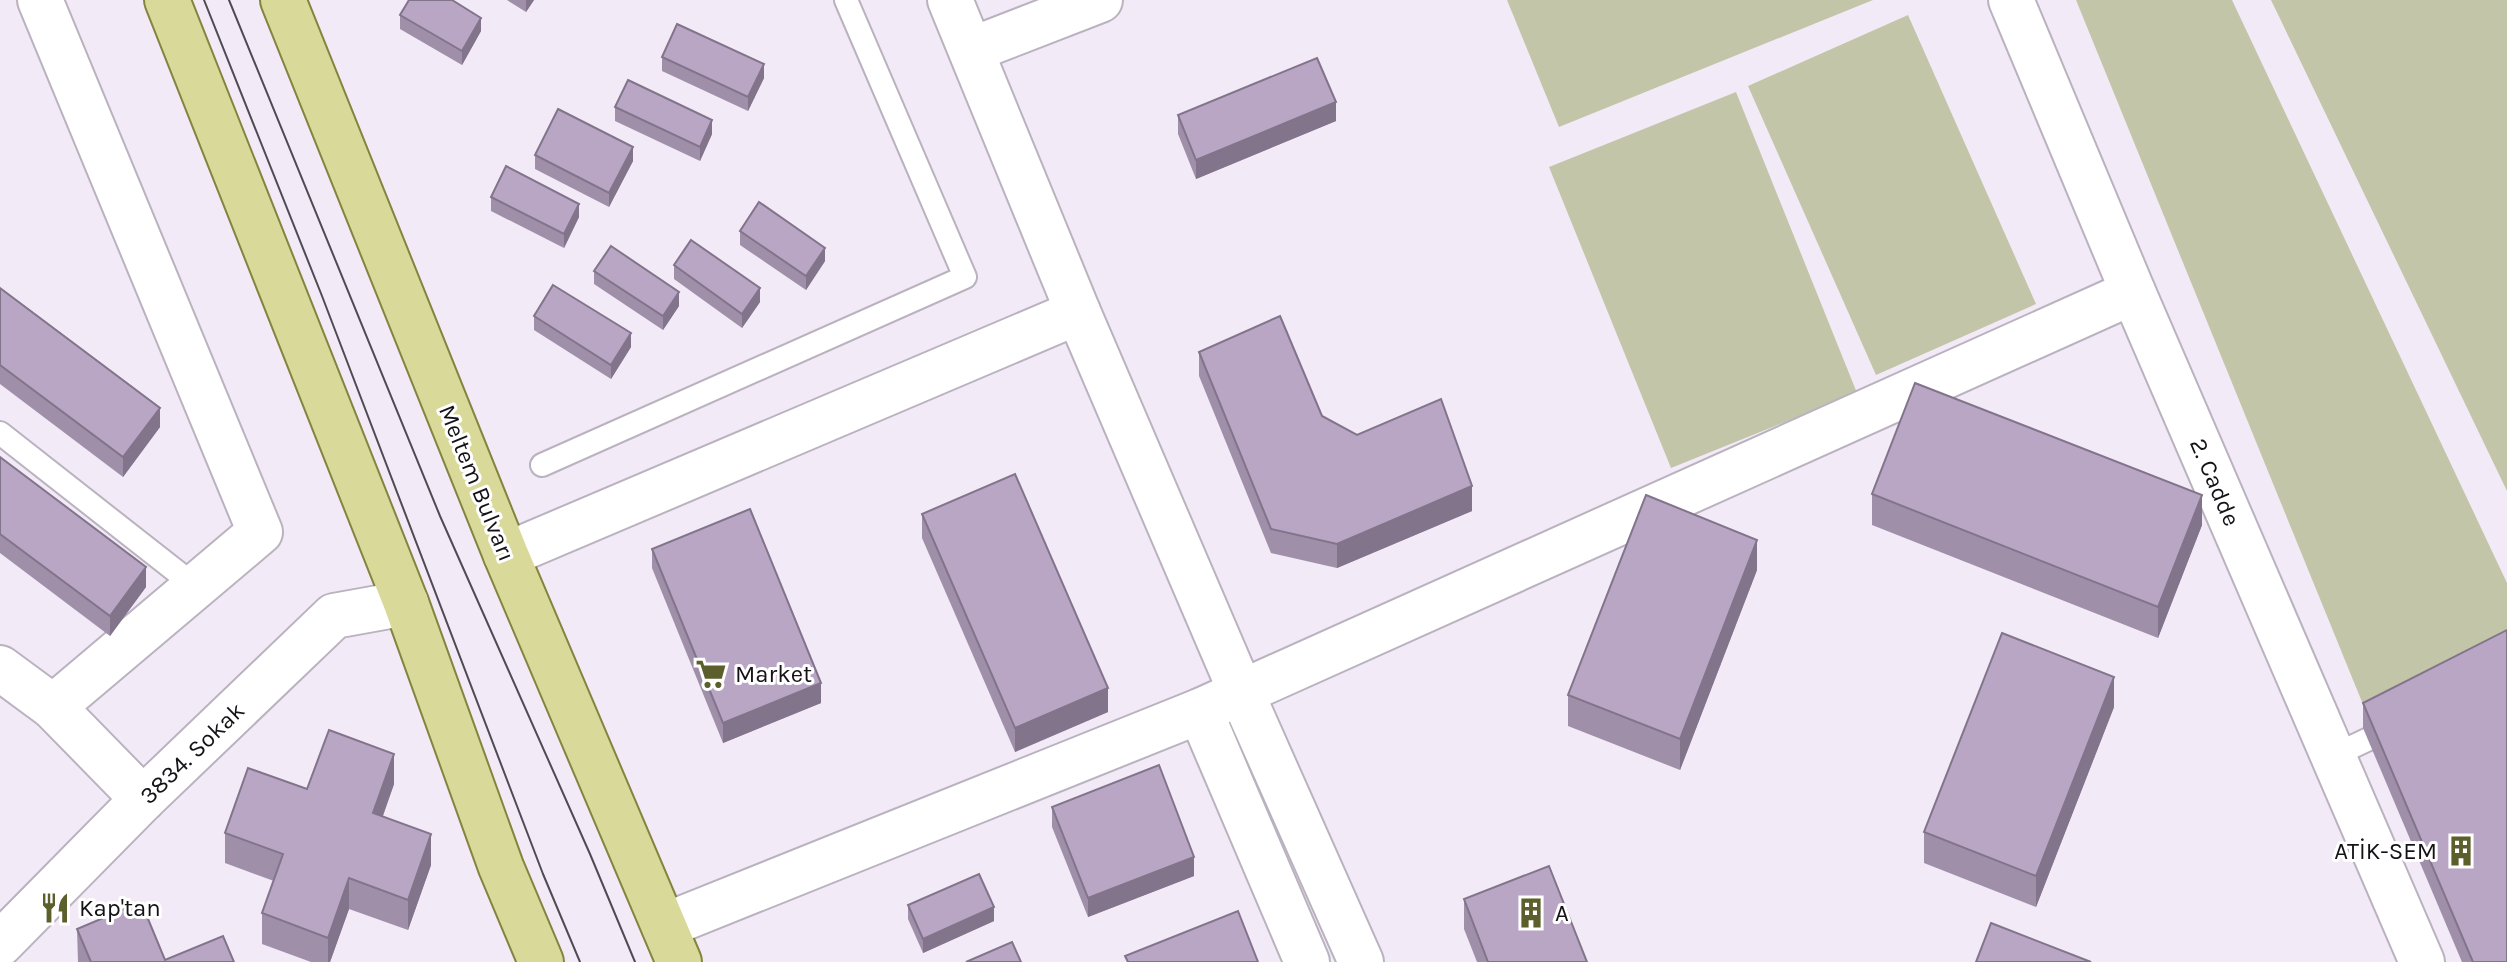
<svg xmlns="http://www.w3.org/2000/svg" width="2507" height="962" viewBox="0 0 2507 962" font-family="Karla,sans-serif">
<rect width="100%" height="100%" fill="#f2eaf7"/>
<g fill="#c3c5a9">
<polygon points="1507,0 1873,0 1559,127"/>
<polygon points="2076,0 2232,0 2507,583 2507,656 2371,724"/>
<polygon points="2271,0 2507,0 2507,491"/>
<polygon points="1908,15 2036,304 1876,375 1748,86"/>
<polygon points="1736,92 1857,393 1671,468 1549,167"/>
</g>
<g fill="none" stroke-linecap="round" stroke-linejoin="round">
<g stroke="#bab2bf" stroke-width="26">
<g id="service">
<polyline points="0,433 195,586"/>
<polyline points="542,465 965,277 846,0"/>
<polyline points="2333,756 2394,727"/>
</g>
</g>
<g stroke="#bab2bf" stroke-width="48">
<g id="minor">
<polyline points="40,0 260,532 53,707"/>
<polyline points="950,0 1078,312 1241,692 1361,962"/>
<polyline points="971,50 1100,0"/>
<polyline points="506,555 1078,312"/>
<polyline points="0,668 53,707 143,799"/>
<polyline points="1200,711 1307,962"/>
<polyline points="664,926 1200,711 2133,292"/>
<polyline points="0,944 143,799 334,616 406,603"/>
</g>
</g>
<g stroke="#bab2bf" stroke-width="48">
<polyline id="tertiary" points="2011,0 2133,292 2422,962"/>
</g>
<g stroke="#848440" stroke-width="48">
<g id="primary">
<polyline points="167,0 406,603 501,867 541,962"/>
<polyline points="283,0 506,555 679,962"/>
</g>
</g>
<use href="#service" stroke="#fff" stroke-width="22"/>
<use href="#minor" stroke="#fff" stroke-width="44"/>
<use href="#tertiary" stroke="#fff" stroke-width="44"/>
<use href="#primary" stroke="#d9da9a" stroke-width="44"/>
<g stroke="#504b52" stroke-width="2">
<polyline points="204,0 322,296 543,874 580,962"/>
<polyline points="229,0 440,516 590,854 635,962"/>
</g>
</g>
<g fill="#9f8fa9">
<polygon points="507,0 534,0 526,12"/>
<polygon points="400,15 481,31 462,65 400,29"/>
<polygon points="662,57 764,78 748,111 662,71"/>
<polygon points="615,107 712,134 700,161 615,121"/>
<polygon points="1178,115 1336,121 1196,179 1178,134"/>
<polygon points="535,155 633,161 609,207 535,169"/>
<polygon points="491,197 579,217 564,248 491,211"/>
<polygon points="740,231 825,261 806,290 740,245"/>
<polygon points="674,265 760,302 742,328 674,279"/>
<polygon points="594,271 679,306 663,330 594,284"/>
<polygon points="0,288 160,427 123,477 0,384"/>
<polygon points="534,316 631,347 611,379 534,330"/>
<polygon points="1199,352 1322,416 1472,511 1337,568 1271,553 1199,376"/>
<polygon points="0,457 146,587 110,636 0,553"/>
<polygon points="1872,494 2202,525 2158,638 1872,525"/>
<polygon points="922,514 1108,712 1015,752 922,538"/>
<polygon points="652,549 821,703 723,743 652,568"/>
<polygon points="1757,570 1680,770 1568,726 1568,695"/>
<polygon points="2363,703 2507,962 2462,962 2363,728"/>
<polygon points="2114,707 2036,907 1924,863 1924,832"/>
<polygon points="394,784 383,816 431,865 408,930 349,909 330,962 311,962 262,944 262,913 274,881 225,863 225,833 307,789"/>
<polygon points="1052,807 1194,876 1088,917 1052,827"/>
<polygon points="1464,899 1587,962 1477,962 1464,929"/>
<polygon points="908,905 994,921 923,953 908,919"/>
<polygon points="77,929 165,960 234,962 78,962"/>
</g>
<g fill="#82748a">
<polygon points="526,0 534,0 526,12"/>
<polygon points="481,18 481,31 462,65 462,51"/>
<polygon points="764,64 764,78 748,111 748,97"/>
<polygon points="1336,102 1336,121 1196,179 1196,160"/>
<polygon points="712,120 712,134 700,161 700,147"/>
<polygon points="633,147 633,161 609,207 609,193"/>
<polygon points="579,204 579,217 564,248 564,234"/>
<polygon points="825,248 825,261 806,290 806,276"/>
<polygon points="760,288 760,302 742,328 742,314"/>
<polygon points="679,292 679,306 663,330 663,316"/>
<polygon points="631,333 631,347 611,379 611,365"/>
<polygon points="160,408 160,427 123,477 123,457"/>
<polygon points="1472,486 1472,511 1337,568 1337,544"/>
<polygon points="2202,495 2202,525 2158,638 2158,607"/>
<polygon points="1757,540 1757,570 1680,770 1680,739"/>
<polygon points="146,567 146,587 110,636 110,616"/>
<polygon points="2114,677 2114,707 2036,907 2036,876"/>
<polygon points="821,683 821,703 723,743 723,723"/>
<polygon points="1108,688 1108,712 1015,752 1015,728"/>
<polygon points="394,754 394,784 373,843 373,813"/>
<polygon points="431,834 431,865 408,930 408,900"/>
<polygon points="1194,857 1194,876 1088,917 1088,898"/>
<polygon points="349,878 349,909 330,962 328,962 328,938"/>
<polygon points="994,907 994,921 923,953 923,939"/>
</g>
<g fill="#b9a6c5" stroke="#82748a" stroke-width="2">
<polygon points="409,0 452,0 481,18 462,51 400,15"/>
<polygon points="677,24 764,64 748,97 662,57"/>
<polygon points="1317,58 1336,102 1196,160 1178,115"/>
<polygon points="628,80 712,120 700,147 615,107"/>
<polygon points="558,109 633,147 609,193 535,155"/>
<polygon points="506,166 579,204 564,234 491,197"/>
<polygon points="759,202 825,248 806,276 740,231"/>
<polygon points="691,240 760,288 742,314 674,265"/>
<polygon points="611,246 679,292 663,316 594,271"/>
<polygon points="553,285 631,333 611,365 534,316"/>
<polygon points="0,288 160,408 123,457 0,365"/>
<polygon points="1280,316 1322,416 1357,435 1441,399 1472,486 1337,544 1271,529 1199,352"/>
<polygon points="1915,383 2202,495 2158,607 1872,494"/>
<polygon points="0,457 146,567 110,616 0,534"/>
<polygon points="1015,474 1108,688 1015,728 922,514"/>
<polygon points="1646,495 1757,540 1680,739 1568,695"/>
<polygon points="750,509 821,683 723,723 652,549"/>
<polygon points="2507,630 2507,962 2473,962 2363,703"/>
<polygon points="2002,633 2114,677 2036,876 1924,832"/>
<polygon points="329,730 394,754 373,813 431,834 408,900 349,878 328,938 262,913 283,854 225,833 248,768 307,789"/>
<polygon points="1159,765 1194,857 1088,898 1052,807"/>
<polygon points="1549,866 1587,962 1488,962 1464,899"/>
<polygon points="979,874 994,907 923,939 908,905"/>
<polygon points="141,902 165,960 223,936 234,962 91,962 77,929"/>
<polygon points="1238,911 1258,962 1128,962 1125,956"/>
<polygon points="1991,923 2091,962 1976,962"/>
<polygon points="1012,942 1021,962 966,962"/>
</g>
<defs>
<g id="supermarket-bare" transform="scale(2.4)"><path d="M-6-5.5h2.5l.6 2H6L4.5 2H-2.5L-4.4-4H-6ZM-1.5 3.2a1.3 1.3 0 1 0 .1 0ZM3 3.2a1.3 1.3 0 1 0 .1 0Z" fill="#5c5e2b" stroke="#fff" stroke-width="2.5" paint-order="stroke"/></g>
<g id="building-bare" transform="scale(2.4)"><path d="M-4-6H4V6H1V3H-1V6H-4ZM-2.5-4.3h1.7v1.8h-1.7ZM.8-4.3h1.7v1.8H.8ZM-2.5-1h1.7V.8h-1.7ZM.8-1h1.7V.8H.8Z" fill="#5c5e2b" stroke="#fff" stroke-width="2.5" paint-order="stroke"/></g>
<g id="restaurant-bare" transform="scale(2.4)"><path d="M-5-6h1v4h1v-4h1v4h1v-4h1v5L-1.5 .5V6h-2V.5L-5-1ZM5-6V6H3V1.5H1.5Q1.5-4 5-6Z" fill="#5c5e2b" stroke="#fff" stroke-width="2.5" paint-order="stroke"/></g>
</defs>
<g fill-rule="evenodd">
<use href="#supermarket-bare" x="711" y="674"/>
<use href="#building-bare" x="2461" y="851"/>
<use href="#restaurant-bare" x="55" y="908"/>
<use href="#building-bare" x="1531" y="913"/>
</g>
<g text-anchor="middle" stroke-width="6" stroke-linejoin="round" paint-order="stroke">
<g font-size="24" fill="#151217" stroke="#fff">
<text transform="translate(2215 482) rotate(67)" y="8">2. Cadde</text>
<text transform="translate(477 483) rotate(68)" y="8">Meltem Bulvarı</text>
<text transform="translate(192 753) rotate(-44)" y="8">3834. Sokak</text>
</g>
<g font-size="24" fill="#151217" stroke="#fff" text-anchor="start">
<text x="735" y="682">Market</text>
<text x="2437" y="859" text-anchor="end">ATİK-SEM</text>
<text x="79" y="916">Kap'tan</text>
<text x="1555" y="921">A</text>
</g>
</g>
</svg>
